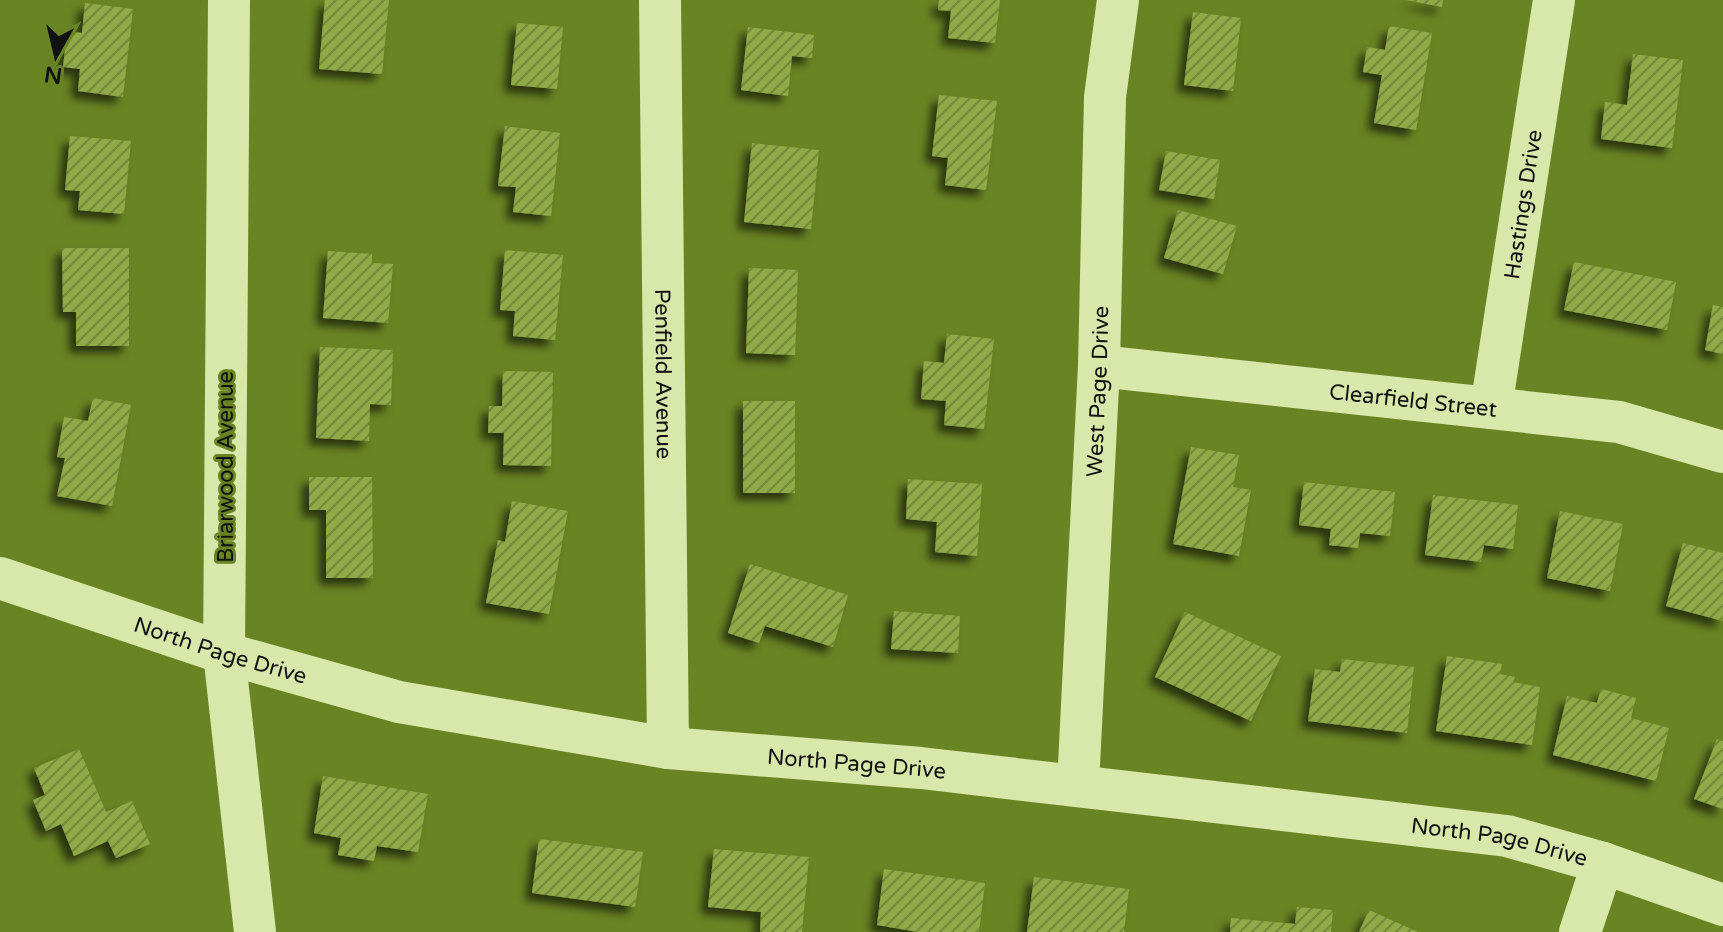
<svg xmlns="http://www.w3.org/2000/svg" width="1723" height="932" viewBox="0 0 1723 932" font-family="'Varela Round',sans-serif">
<defs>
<pattern id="building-hatch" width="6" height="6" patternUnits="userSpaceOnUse" patternTransform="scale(2)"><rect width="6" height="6" fill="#8faa47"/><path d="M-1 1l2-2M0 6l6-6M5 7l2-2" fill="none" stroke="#73893a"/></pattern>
<filter id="shadow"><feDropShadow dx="-7" dy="7" stdDeviation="4" flood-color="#0009"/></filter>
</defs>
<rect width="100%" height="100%" fill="#698423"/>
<g fill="url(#building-hatch)" filter="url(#shadow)">
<polygon points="325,0 389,0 382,74 319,69"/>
<polygon points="939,0 1000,0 995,43 948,38 951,11 938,10"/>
<polygon points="1406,0 1443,0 1442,7"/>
<polygon points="85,3 133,9 123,97 78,91 80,69 63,67 67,31 82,33"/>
<polygon points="1193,12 1241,18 1233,91 1184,85"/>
<polygon points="517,23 563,27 557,89 511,85"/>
<polygon points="1389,26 1432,33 1416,130 1374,123 1382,75 1363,72 1367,47 1385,50"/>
<polygon points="748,27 814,35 812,58 792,56 788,96 741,90"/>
<polygon points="1633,54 1683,60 1672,148 1601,139 1605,102 1627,105"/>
<polygon points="939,95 997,101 986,190 945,185 948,158 932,156"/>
<polygon points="505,126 560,133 551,216 513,212 516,187 498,186"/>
<polygon points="70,136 131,141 124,214 78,210 80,191 65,190"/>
<polygon points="752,143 819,150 811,229 744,222"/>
<polygon points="1166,151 1220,160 1214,199 1159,190"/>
<polygon points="1178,210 1237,226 1223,274 1164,258"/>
<polygon points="62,248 129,248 129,346 76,346 76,312 63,312"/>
<polygon points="505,250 563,255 555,340 513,336 515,311 500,310"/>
<polygon points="328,251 372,254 372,263 393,264 388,323 323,318"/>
<polygon points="1574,262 1676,282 1667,330 1564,310"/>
<polygon points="749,268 798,270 795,355 746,353"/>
<polygon points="1713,305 1723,307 1723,354 1705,350"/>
<polygon points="947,334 994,339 984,429 944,425 946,401 921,399 924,361 944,363"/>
<polygon points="320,347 393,350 391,405 370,404 369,441 316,438"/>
<polygon points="503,371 553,372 551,466 503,465 504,433 488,433 489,406 502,406"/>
<polygon points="93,398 131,405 112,506 57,496 65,458 57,457 64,417 88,421"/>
<rect x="743" y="401" width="52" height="92"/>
<polygon points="1191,447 1239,455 1233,487 1251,490 1239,556 1173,544"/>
<polygon points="309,477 372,477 373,578 326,578 326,510 309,510"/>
<polygon points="908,479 982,484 977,556 935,552 937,522 906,519"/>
<polygon points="1304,482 1395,492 1390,536 1360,533 1358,548 1329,545 1331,529 1299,525"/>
<polygon points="1433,495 1518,505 1513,549 1484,545 1481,562 1425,555"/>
<polygon points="512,501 568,511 549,614 486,603 498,540 505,542"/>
<polygon points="1560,511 1623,524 1610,591 1547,578"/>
<polygon points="1683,543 1723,553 1723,621 1666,606"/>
<polygon points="750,564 848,595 833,647 765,626 759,643 728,633"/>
<polygon points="894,611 960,616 958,653 891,649"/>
<polygon points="1185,612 1281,656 1251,721 1155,677"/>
<polygon points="1447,656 1502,664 1500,674 1515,677 1513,682 1540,687 1532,745 1436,731"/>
<polygon points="1342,659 1414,667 1407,733 1308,721 1315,669 1340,672"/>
<polygon points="1601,689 1636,698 1631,718 1669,728 1656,781 1553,755 1567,696 1597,703"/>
<polygon points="1717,739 1723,741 1723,809 1694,799"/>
<polygon points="79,749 106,812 132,801 150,844 116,858 108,841 74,856 61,824 46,831 33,800 45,795 34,768"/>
<polygon points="323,776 428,794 418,852 377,846 374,861 338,855 341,838 314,833"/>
<polygon points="539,839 643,852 635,907 532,893"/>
<polygon points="714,849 809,857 802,932 760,932 761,912 708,907"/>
<polygon points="884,869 985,883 979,932 918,932 877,925"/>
<polygon points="1034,877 1129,889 1124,932 1027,932"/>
<polygon points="1297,907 1333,910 1331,932 1230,932 1231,918 1295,924"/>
<polygon points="1369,910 1418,932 1359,932"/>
</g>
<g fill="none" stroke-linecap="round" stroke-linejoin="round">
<g stroke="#d8e8ab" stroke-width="42">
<polyline points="229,0 224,653 255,932"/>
<path id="s1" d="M660,0L668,748"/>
<path id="s2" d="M1099,366L1619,422L1723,452"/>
<path id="s3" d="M1491,408L1554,0"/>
<path id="s4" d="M0,578L224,653L399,702L668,748L921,768L1507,836L1603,863L1723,905"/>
<path id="s5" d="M1078,785L1099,366L1105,97L1118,0"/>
<polyline points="1580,932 1603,863"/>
</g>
</g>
<g text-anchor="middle" stroke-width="6" stroke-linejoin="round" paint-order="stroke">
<g font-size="22" fill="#111" stroke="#698423">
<text dy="8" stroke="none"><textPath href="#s3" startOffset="206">Hastings Drive</textPath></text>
<text dy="8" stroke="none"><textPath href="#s1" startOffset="374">Penfield Avenue</textPath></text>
<text dy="8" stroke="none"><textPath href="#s5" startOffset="394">West Page Drive</textPath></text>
<text dy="8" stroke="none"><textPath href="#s2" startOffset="316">Clearfield Street</textPath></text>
<text transform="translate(225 467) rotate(-90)" y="8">Briarwood Avenue</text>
<text dy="8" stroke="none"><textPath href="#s4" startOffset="232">North Page Drive</textPath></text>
<text dy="8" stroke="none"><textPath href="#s4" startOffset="880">North Page Drive</textPath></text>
<text dy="8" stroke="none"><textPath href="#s4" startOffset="1528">North Page Drive</textPath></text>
</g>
</g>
<g transform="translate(56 56) rotate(188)" stroke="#698423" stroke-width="6" paint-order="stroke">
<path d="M0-6L14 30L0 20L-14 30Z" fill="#111111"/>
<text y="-12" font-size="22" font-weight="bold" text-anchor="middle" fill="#111111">N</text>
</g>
</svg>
